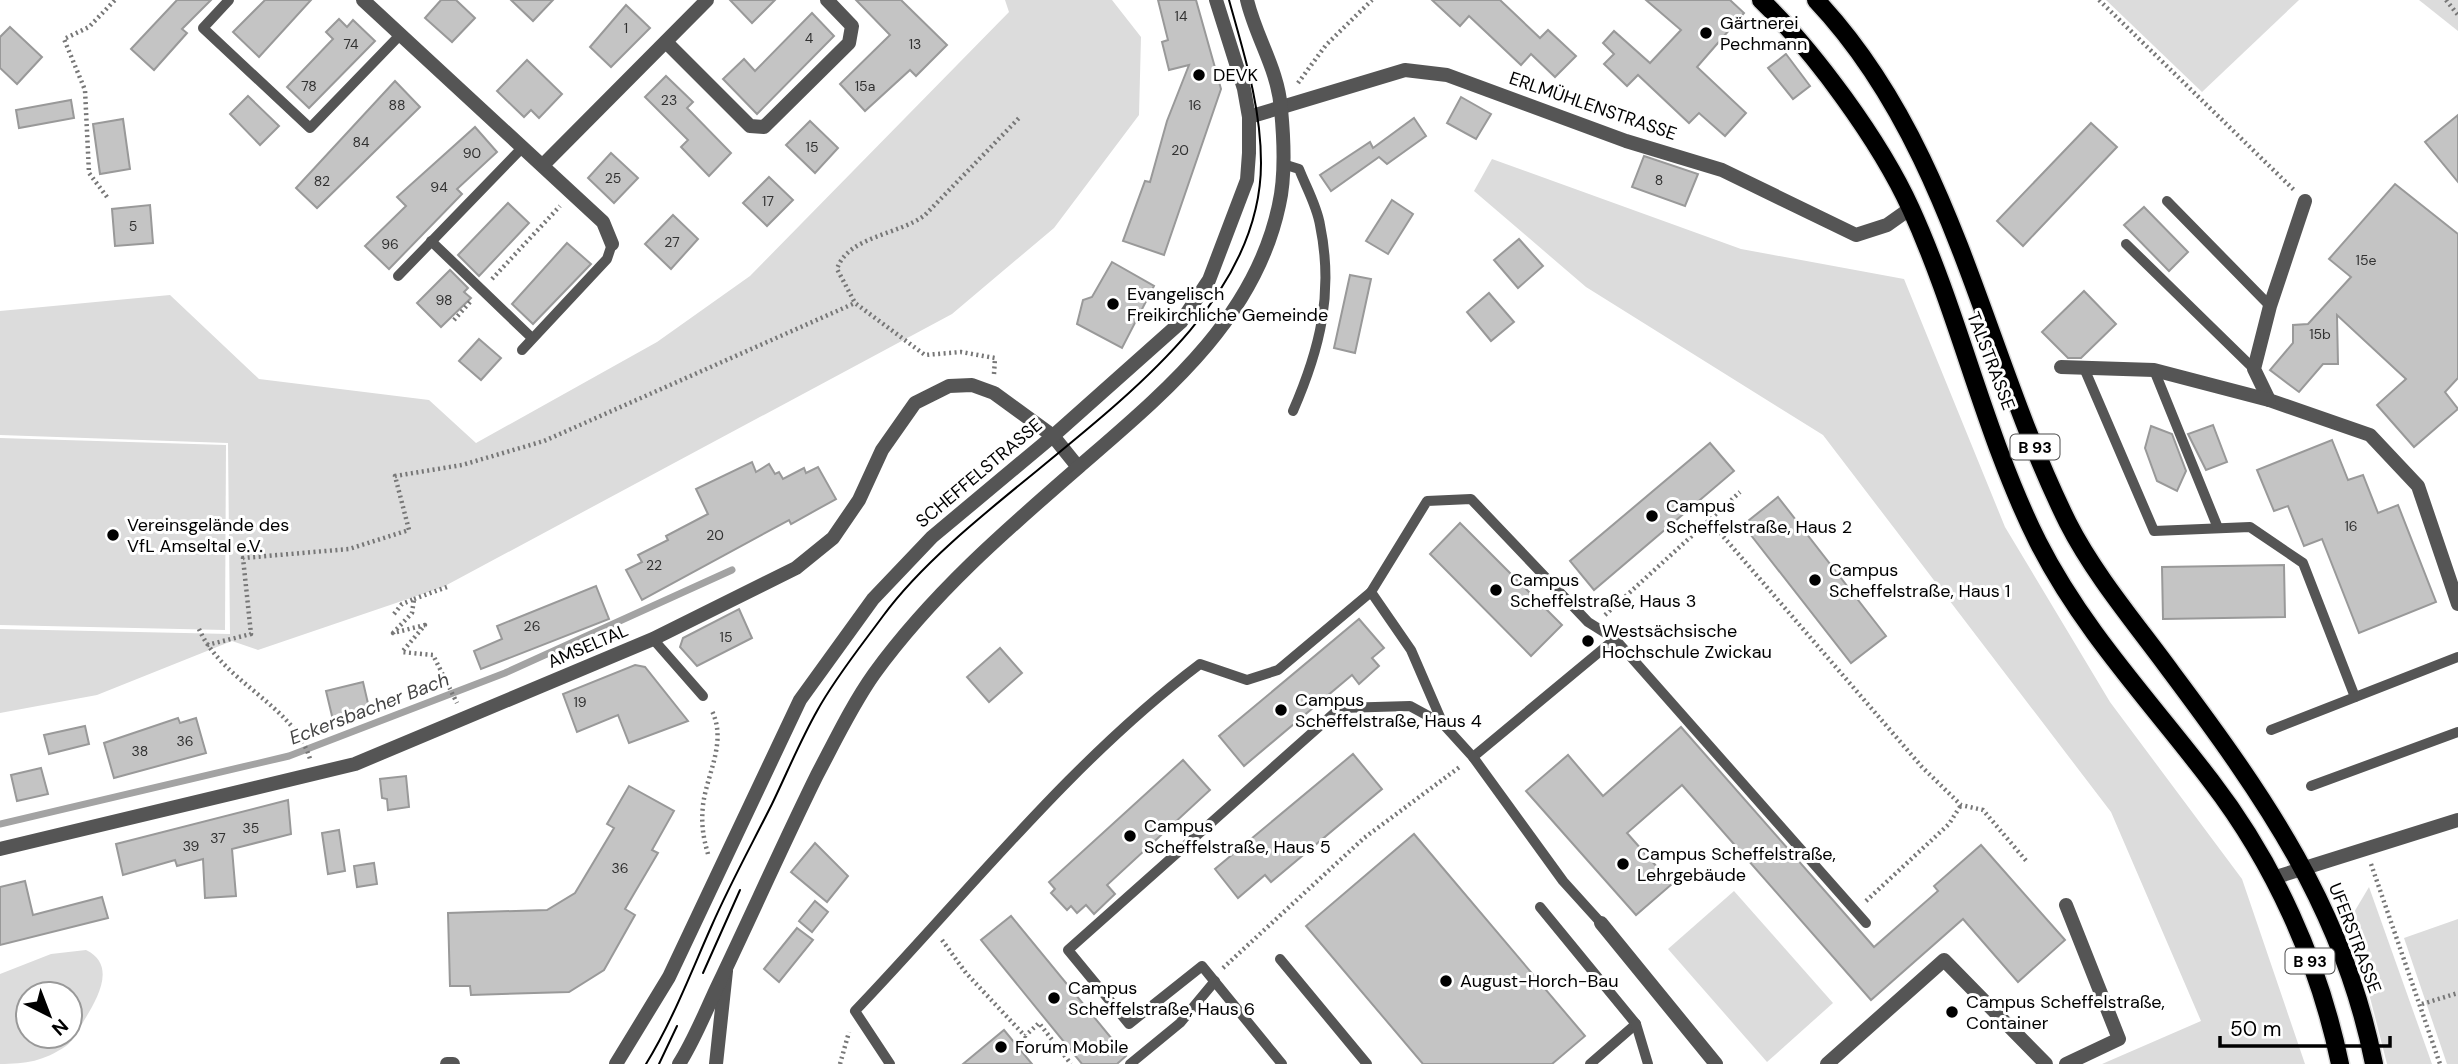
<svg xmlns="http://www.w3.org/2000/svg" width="2458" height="1064" viewBox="0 0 2458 1064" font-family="'DM Sans',sans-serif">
<rect width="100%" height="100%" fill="#fff"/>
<g fill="#dcdcdc" fill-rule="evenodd">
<polygon points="1005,0 1112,0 1141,37 1139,115 1054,228 952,314 443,587 258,650 232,641 97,695 0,713 0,629 230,634 228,443 0,435 0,311 170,295 259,379 429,400 476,443 657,342 750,276 1009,12"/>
<polygon points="2106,0 2299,0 2202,92"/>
<polygon points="2419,0 2458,0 2458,31"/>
<polygon points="1492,159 1741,249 1904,279 2005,527 2110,702 2242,879 2305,1064 2102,1064 2201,1021 2111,812 1823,435 1586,287 1474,191"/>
<polygon points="0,438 226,445 225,630 0,625"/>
<polygon points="2369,887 2432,1064 2387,1064 2350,919"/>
<polygon points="1734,891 1833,1003 1767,1062 1668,949"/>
<polygon points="2458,919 2458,1064 2447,1064 2404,938"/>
<path d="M86,950C119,966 95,1002 82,1024C77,1031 73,1041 66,1046C44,1061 26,1064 0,1064V974L51,954ZM28,994H70V1036H28Z"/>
</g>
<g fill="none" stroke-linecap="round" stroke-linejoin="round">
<polyline stroke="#a3a3a3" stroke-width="7" points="0,824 289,756 505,673 732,570"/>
</g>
<g fill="#c4c4c4" stroke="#999" stroke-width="2">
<polygon points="177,0 211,0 182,29 187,33 154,70 131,49"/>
<polygon points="265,0 311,0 259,57 233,32"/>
<polygon points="441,0 456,0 475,18 452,42 425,18"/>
<polygon points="511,0 553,0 533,21"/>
<polygon points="730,0 775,0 752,23"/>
<polygon points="856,0 901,0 947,45 916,76 910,70 865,111 840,84 890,35"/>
<polygon points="1158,0 1196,0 1221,89 1164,255 1123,241 1145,181 1150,182 1167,121 1189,65 1169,70 1162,42 1168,40"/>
<polygon points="1432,0 1500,0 1540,38 1548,30 1576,56 1555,77 1531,54 1521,65 1469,16 1460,26"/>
<polygon points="1646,0 1730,0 1744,13 1697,67 1746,113 1725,136 1699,113 1689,123 1638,75 1627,86 1604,64 1614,54 1603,43 1614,31 1650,63 1681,30"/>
<polygon points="626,5 650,28 611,67 590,47"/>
<polygon points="812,13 834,36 757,114 723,79 744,59 755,71"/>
<polygon points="339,19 347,27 353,20 375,41 309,108 287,87 333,39 326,32"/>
<polygon points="10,27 42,57 17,84 0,68 0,37"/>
<polygon points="1786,54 1810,86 1793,99 1768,68"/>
<polygon points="527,60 562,94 539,118 531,110 524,117 497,91"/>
<polygon points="666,76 693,102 687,108 731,153 709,176 681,147 688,140 645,97"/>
<polygon points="395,81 420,107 317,208 296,188"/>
<polygon points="248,96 279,126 260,145 230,114"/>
<polygon points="1461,97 1491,114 1476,139 1447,123"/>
<polygon points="71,100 74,118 19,128 16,110"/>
<polygon points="2458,115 2458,182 2425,142"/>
<polygon points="1414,118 1426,136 1387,164 1379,157 1331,191 1320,175 1370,142 1373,148"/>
<polygon points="123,119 130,169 100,174 93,124"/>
<polygon points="810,121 838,148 815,173 786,145"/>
<polygon points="2091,123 2117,147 2023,246 1997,221"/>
<polygon points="475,127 497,152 457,189 462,194 389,269 365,246 406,206 397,197"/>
<polygon points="611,153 638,178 614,203 588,178"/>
<polygon points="1644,156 1698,174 1685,206 1632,187"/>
<polygon points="769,177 793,200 767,226 743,203"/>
<polygon points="2395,184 2458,234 2458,378 2445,392 2458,409 2414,447 2377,405 2406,379 2337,315 2338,364 2323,364 2299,392 2270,370 2293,343 2293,325 2308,324 2351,277 2329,259"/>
<polygon points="1392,200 1413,214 1388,254 1366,241"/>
<polygon points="508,203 529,223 479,276 458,255"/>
<polygon points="150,205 153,243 115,246 112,209"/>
<polygon points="2144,207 2188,252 2169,271 2124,225"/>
<polygon points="673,215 698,239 671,269 645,244"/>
<polygon points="1519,239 1543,266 1518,288 1494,260"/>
<polygon points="567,243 591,264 533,324 512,304"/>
<polygon points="1112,262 1154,286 1122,348 1077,324 1083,300 1092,297"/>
<polygon points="450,270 468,288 464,292 471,298 441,327 417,303"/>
<polygon points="1350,275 1371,279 1355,353 1334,348"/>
<polygon points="2084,291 2116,324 2081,358 2068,358 2042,332"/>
<polygon points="1489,293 1514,322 1491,341 1467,312"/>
<polygon points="479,339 501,358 481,380 459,361"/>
<polygon points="2213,425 2227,462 2206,470 2188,434"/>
<polygon points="2151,426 2172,434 2186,471 2177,491 2157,481 2145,448"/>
<polygon points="2332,440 2348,480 2363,475 2378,513 2398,505 2436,602 2359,633 2322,539 2304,546 2288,506 2274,511 2257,470"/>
<polygon points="1710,443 1734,471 1594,590 1570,561"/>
<polygon points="752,462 756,472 769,464 775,474 779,472 783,479 804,468 806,473 818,467 836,499 791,524 789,520 642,600 626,570 642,562 638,555 668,540 666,536 708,514 696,489"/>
<polygon points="1778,497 1886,636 1851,663 1743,525"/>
<polygon points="1460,523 1562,625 1531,656 1430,554"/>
<polygon points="2284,565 2285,617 2163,619 2162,567"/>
<polygon points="596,586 609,619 481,669 474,651 502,639 497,626"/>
<polygon points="739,609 752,638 697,666 680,647 683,638"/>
<polygon points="1359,619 1384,648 1372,658 1379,666 1359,684 1352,675 1244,766 1219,736"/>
<polygon points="1000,648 1022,673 989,702 967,677"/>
<polygon points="635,665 645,667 688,721 629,743 618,715 577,732 563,694"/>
<polygon points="363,682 370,712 333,720 326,691"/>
<polygon points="178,718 180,723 196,718 206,753 114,778 104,743"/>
<polygon points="85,726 89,744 49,754 44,735"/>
<polygon points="1681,727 1874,947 1938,891 1934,886 1981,845 2065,940 2018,982 1963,919 1871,1000 1682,785 1627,833 1672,884 1636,915 1526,791 1568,755 1603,796"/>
<polygon points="1353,754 1382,789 1271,882 1265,875 1238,898 1215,869"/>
<polygon points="1183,760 1210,790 1107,885 1115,894 1094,914 1086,905 1077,913 1071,906 1067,910 1051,893 1055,889 1049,882"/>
<polygon points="41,768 48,794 17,801 11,775"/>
<polygon points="406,776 409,807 388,810 387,799 382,798 380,779"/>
<polygon points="629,786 674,811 652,850 658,853 625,909 635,915 604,970 569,992 471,995 470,986 450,986 448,913 547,910 575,893 614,828 607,824"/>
<polygon points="288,800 291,834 232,849 236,896 205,898 203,859 177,866 175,860 123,875 116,844"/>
<polygon points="339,830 345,871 328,874 322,833"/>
<polygon points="1414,834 1585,1036 1552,1064 1423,1064 1306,926"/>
<polygon points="815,843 848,876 827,902 791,872"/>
<polygon points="374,863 377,884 357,887 354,866"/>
<polygon points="25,881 33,915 102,897 108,918 0,945 0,887"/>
<polygon points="815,901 828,912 812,932 799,921"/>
<polygon points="1011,916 1126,1056 1117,1064 1082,1064 981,940"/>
<polygon points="797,928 813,940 779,982 764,969"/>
<polygon points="1004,1030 1032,1064 963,1064"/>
</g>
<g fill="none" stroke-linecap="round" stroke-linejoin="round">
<g stroke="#dbdbdb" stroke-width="21">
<g id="primary">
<path d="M1761,0C1814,51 1880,141 1911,209C1960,317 1985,436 2038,542C2083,631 2151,702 2211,781C2274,863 2319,962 2340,1064"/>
<path d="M1816,0C1953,145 1982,350 2068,523C2095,576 2137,625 2172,673C2264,796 2344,910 2374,1064"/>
</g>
</g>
<g stroke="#777" stroke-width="4.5" stroke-dasharray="2 3.5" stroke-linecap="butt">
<polyline points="2099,0 2294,190"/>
<polyline points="2446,0 2458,15"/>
<polyline points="1298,83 1326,45 1372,0"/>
<polyline points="107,197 89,173 85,90 64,39 89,27 115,0"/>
<polyline points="492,279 560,206"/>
<polyline points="454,320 471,301"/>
<path d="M994,374L995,358L961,352L925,355L855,303L837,269C848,236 899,235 925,215L1020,117"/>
<polyline points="1709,520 1922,767 1961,805 1983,810 2028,863"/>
<polyline points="414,599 447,587"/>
<polyline points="394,614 402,604 414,599 412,613 393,633 425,625 402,652 433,655 457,703"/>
<polyline points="1605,615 1740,492"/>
<path d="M199,629C223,683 294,705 310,759"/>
<polyline points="207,645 251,634 243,558 349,549 409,530 395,476 462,465 544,441 855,303"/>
<path d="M708,854C703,837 701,823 703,805C707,773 728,741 711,709"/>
<polyline points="2371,864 2440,1064"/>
<polyline points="1866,901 1949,824 1961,805"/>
<polyline points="942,940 966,973 1025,1036 1039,1023 1071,1064"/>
<polyline points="1223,968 1364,838 1461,766"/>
<polyline points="2422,1004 2458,993"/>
<polyline points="840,1064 849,1032"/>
</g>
<g stroke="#555" stroke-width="10">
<polyline points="229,0 203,28 310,128 400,35"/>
<path d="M1283,164L1299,169C1306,187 1317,206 1320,225C1334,293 1320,349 1293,411"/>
<polyline points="2167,201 2270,306"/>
<polyline points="431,241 532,338"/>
<polyline points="2126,244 2254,369"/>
<polyline points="398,276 521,149"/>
<polyline points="522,350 607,259 612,244"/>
<polyline points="2084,368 2154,531 2250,527 2303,563 2355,697"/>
<polyline points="2154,370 2218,528"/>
<polyline points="653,639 703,696"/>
<polyline points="2271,730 2458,657"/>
<polyline points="1473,757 1615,639 1866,923"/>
<polyline points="2311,786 2458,732"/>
<polyline points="1540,907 1636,1024 1590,1064"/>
<polyline points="1601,923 1563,881 1473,757 1443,724 1411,650 1371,592 1427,501 1471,499 1588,622 1615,639"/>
<polyline points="1280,959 1367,1064"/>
<polyline points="1636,1024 1648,1064"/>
<path d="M890,1064L855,1011C967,894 1070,762 1200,664L1247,680L1278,670L1371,592"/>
<polyline points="1130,1064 1180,1023 1215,981"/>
<polyline points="1282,1064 1202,966 1129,1024 1068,950 1340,708 1410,706 1443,724"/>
</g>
<g stroke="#555" stroke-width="14">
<polyline points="363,0 603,222 612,244"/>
<polyline points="666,42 750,126 764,127 849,43 852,26 827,0"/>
<polyline points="1249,117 1405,70 1447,75 1626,141 1722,170 1856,235 1887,225 1911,208"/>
<polyline points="544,164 707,0"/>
<polyline points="2305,201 2270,306 2254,369 2269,400 2370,435 2418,486 2458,604"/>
<polyline points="2061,367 2154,370 2269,400"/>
<polyline points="0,849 355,764 653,639 796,568 833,538 859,500 882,450 915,403 949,386 972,385 994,393 1053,436 1078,467"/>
<polyline points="2273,878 2458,820"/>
<polyline points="2066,905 2119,1039 2066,1064"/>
<polyline points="1601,923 1716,1064"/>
<polyline points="447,1064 453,1064"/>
<polyline points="716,1064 726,971"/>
<polyline points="1827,1064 1944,960 2046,1064"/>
</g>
<g stroke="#555" stroke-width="14">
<polyline points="616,1064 669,977 800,700 873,599 932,537 1053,436 1181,322 1209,280 1247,180 1249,153 1249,117 1244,89 1216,0"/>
<path d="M679,1064C695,1039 706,1010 719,983C752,914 783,844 817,775C835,741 852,705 874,674C932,594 1006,530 1081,465C1164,393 1255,319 1279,205C1286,175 1284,140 1281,109C1278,69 1256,38 1247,0"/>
</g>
<use href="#primary" stroke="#000" stroke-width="18"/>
<g stroke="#000" stroke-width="2">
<polyline points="703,973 740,890"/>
<path d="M646,1064C673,1020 691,972 712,925C730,884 752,844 772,804C787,773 800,741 817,711C835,678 861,646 883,616C987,474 1261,357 1261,163C1261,106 1244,54 1229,0"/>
<polyline points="659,1064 677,1026"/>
</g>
</g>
<g fill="#000" stroke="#fff" stroke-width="2.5">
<circle cx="1706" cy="33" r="7"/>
<circle cx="1199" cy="75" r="7"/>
<circle cx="1113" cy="304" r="7"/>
<circle cx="1652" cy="516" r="7"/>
<circle cx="113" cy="535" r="7"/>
<circle cx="1815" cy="580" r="7"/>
<circle cx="1496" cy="590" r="7"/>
<circle cx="1588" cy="641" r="7"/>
<circle cx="1281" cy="710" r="7"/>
<circle cx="1130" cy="836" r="7"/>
<circle cx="1623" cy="864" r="7"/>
<circle cx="1446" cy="981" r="7"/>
<circle cx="1054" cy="998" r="7"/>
<circle cx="1952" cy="1012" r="7"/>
<circle cx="1001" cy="1047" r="7"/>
</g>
<g text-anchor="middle" stroke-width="6" stroke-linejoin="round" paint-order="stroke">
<g font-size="14" fill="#313131">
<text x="1181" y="21">14</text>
<text x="626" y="33">1</text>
<text x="809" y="43">4</text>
<text x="351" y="49">74</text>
<text x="915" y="49">13</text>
<text x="309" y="91">78</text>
<text x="865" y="91">15a</text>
<text x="669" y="105">23</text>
<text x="397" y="110">88</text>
<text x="1195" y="110">16</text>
<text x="361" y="147">84</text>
<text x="812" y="152">15</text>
<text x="1180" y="155">20</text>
<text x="472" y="158">90</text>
<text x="613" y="183">25</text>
<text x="1659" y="185">8</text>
<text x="322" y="186">82</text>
<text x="439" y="192">94</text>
<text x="768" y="206">17</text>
<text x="133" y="231">5</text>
<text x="672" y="247">27</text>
<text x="390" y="249">96</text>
<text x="2366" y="265">15e</text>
<text x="444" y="305">98</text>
<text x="2320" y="339">15b</text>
<text x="2351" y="531">16</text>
<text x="715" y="540">20</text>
<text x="654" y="570">22</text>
<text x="532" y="631">26</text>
<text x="726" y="642">15</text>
<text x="580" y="707">19</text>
<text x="185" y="746">36</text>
<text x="140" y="756">38</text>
<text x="251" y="833">35</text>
<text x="218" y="843">37</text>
<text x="191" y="851">39</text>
<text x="620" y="873">36</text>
</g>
<g fill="#fff" stroke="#4c4c4c" stroke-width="2">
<rect x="2010.5" y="434.5" width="49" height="25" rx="5"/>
<rect x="2285.5" y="948.5" width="49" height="25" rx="5"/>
</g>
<g font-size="16" font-weight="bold" fill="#000">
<text x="2035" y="453">B 93</text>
<text x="2310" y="967">B 93</text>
</g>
<g font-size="18" fill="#000" stroke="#fff" text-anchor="start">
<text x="1720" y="29">Gärtnerei<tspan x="1720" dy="21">Pechmann</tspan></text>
<text x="1213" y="81">DEVK</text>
<text x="1127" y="300">Evangelisch<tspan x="1127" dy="21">Freikirchliche Gemeinde</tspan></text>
<text x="1666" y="512">Campus<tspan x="1666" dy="21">Scheffelstraße, Haus 2</tspan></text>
<text x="127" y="531">Vereinsgelände des<tspan x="127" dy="21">VfL Amseltal e.V.</tspan></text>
<text x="1829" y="576">Campus<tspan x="1829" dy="21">Scheffelstraße, Haus 1</tspan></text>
<text x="1510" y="586">Campus<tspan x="1510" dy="21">Scheffelstraße, Haus 3</tspan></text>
<text x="1602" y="637">Westsächsische<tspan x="1602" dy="21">Hochschule Zwickau</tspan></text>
<text x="1295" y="706">Campus<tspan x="1295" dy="21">Scheffelstraße, Haus 4</tspan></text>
<text x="1144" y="832">Campus<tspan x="1144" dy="21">Scheffelstraße, Haus 5</tspan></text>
<text x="1637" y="860">Campus Scheffelstraße,<tspan x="1637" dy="21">Lehrgebäude</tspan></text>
<text x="1460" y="987">August-Horch-Bau</text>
<text x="1068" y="994">Campus<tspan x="1068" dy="21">Scheffelstraße, Haus 6</tspan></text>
<text x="1966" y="1008">Campus Scheffelstraße,<tspan x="1966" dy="21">Container</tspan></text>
<text x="1015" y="1053">Forum Mobile</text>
</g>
<g font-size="18" fill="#000" stroke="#fff">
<text transform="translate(1593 106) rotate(19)" y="6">ERLMÜHLENSTRASSE</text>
<text transform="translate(1991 361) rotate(69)" y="6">TALSTRASSE</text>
<text transform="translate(979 473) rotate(-40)" y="6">SCHEFFELSTRASSE</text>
<text transform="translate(588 646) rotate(-23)" y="6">AMSELTAL</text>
<text transform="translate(2355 938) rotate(69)" y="6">UFERSTRASSE</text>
</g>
<g font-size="19" font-style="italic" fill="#444" stroke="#fff">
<text transform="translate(369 708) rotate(-21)" y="7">Eckersbacher Bach</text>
</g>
</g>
<g transform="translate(49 1015) rotate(138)"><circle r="33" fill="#ffffff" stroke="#999999" stroke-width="2"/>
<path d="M0-5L12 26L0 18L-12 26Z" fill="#000000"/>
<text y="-10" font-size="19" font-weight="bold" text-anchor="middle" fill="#000000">N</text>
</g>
<path d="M2220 1036v10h170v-10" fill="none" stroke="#000000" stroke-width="3.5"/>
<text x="2230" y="1036" font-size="21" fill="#000000" stroke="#ffffff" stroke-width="5" paint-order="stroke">50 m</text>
</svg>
